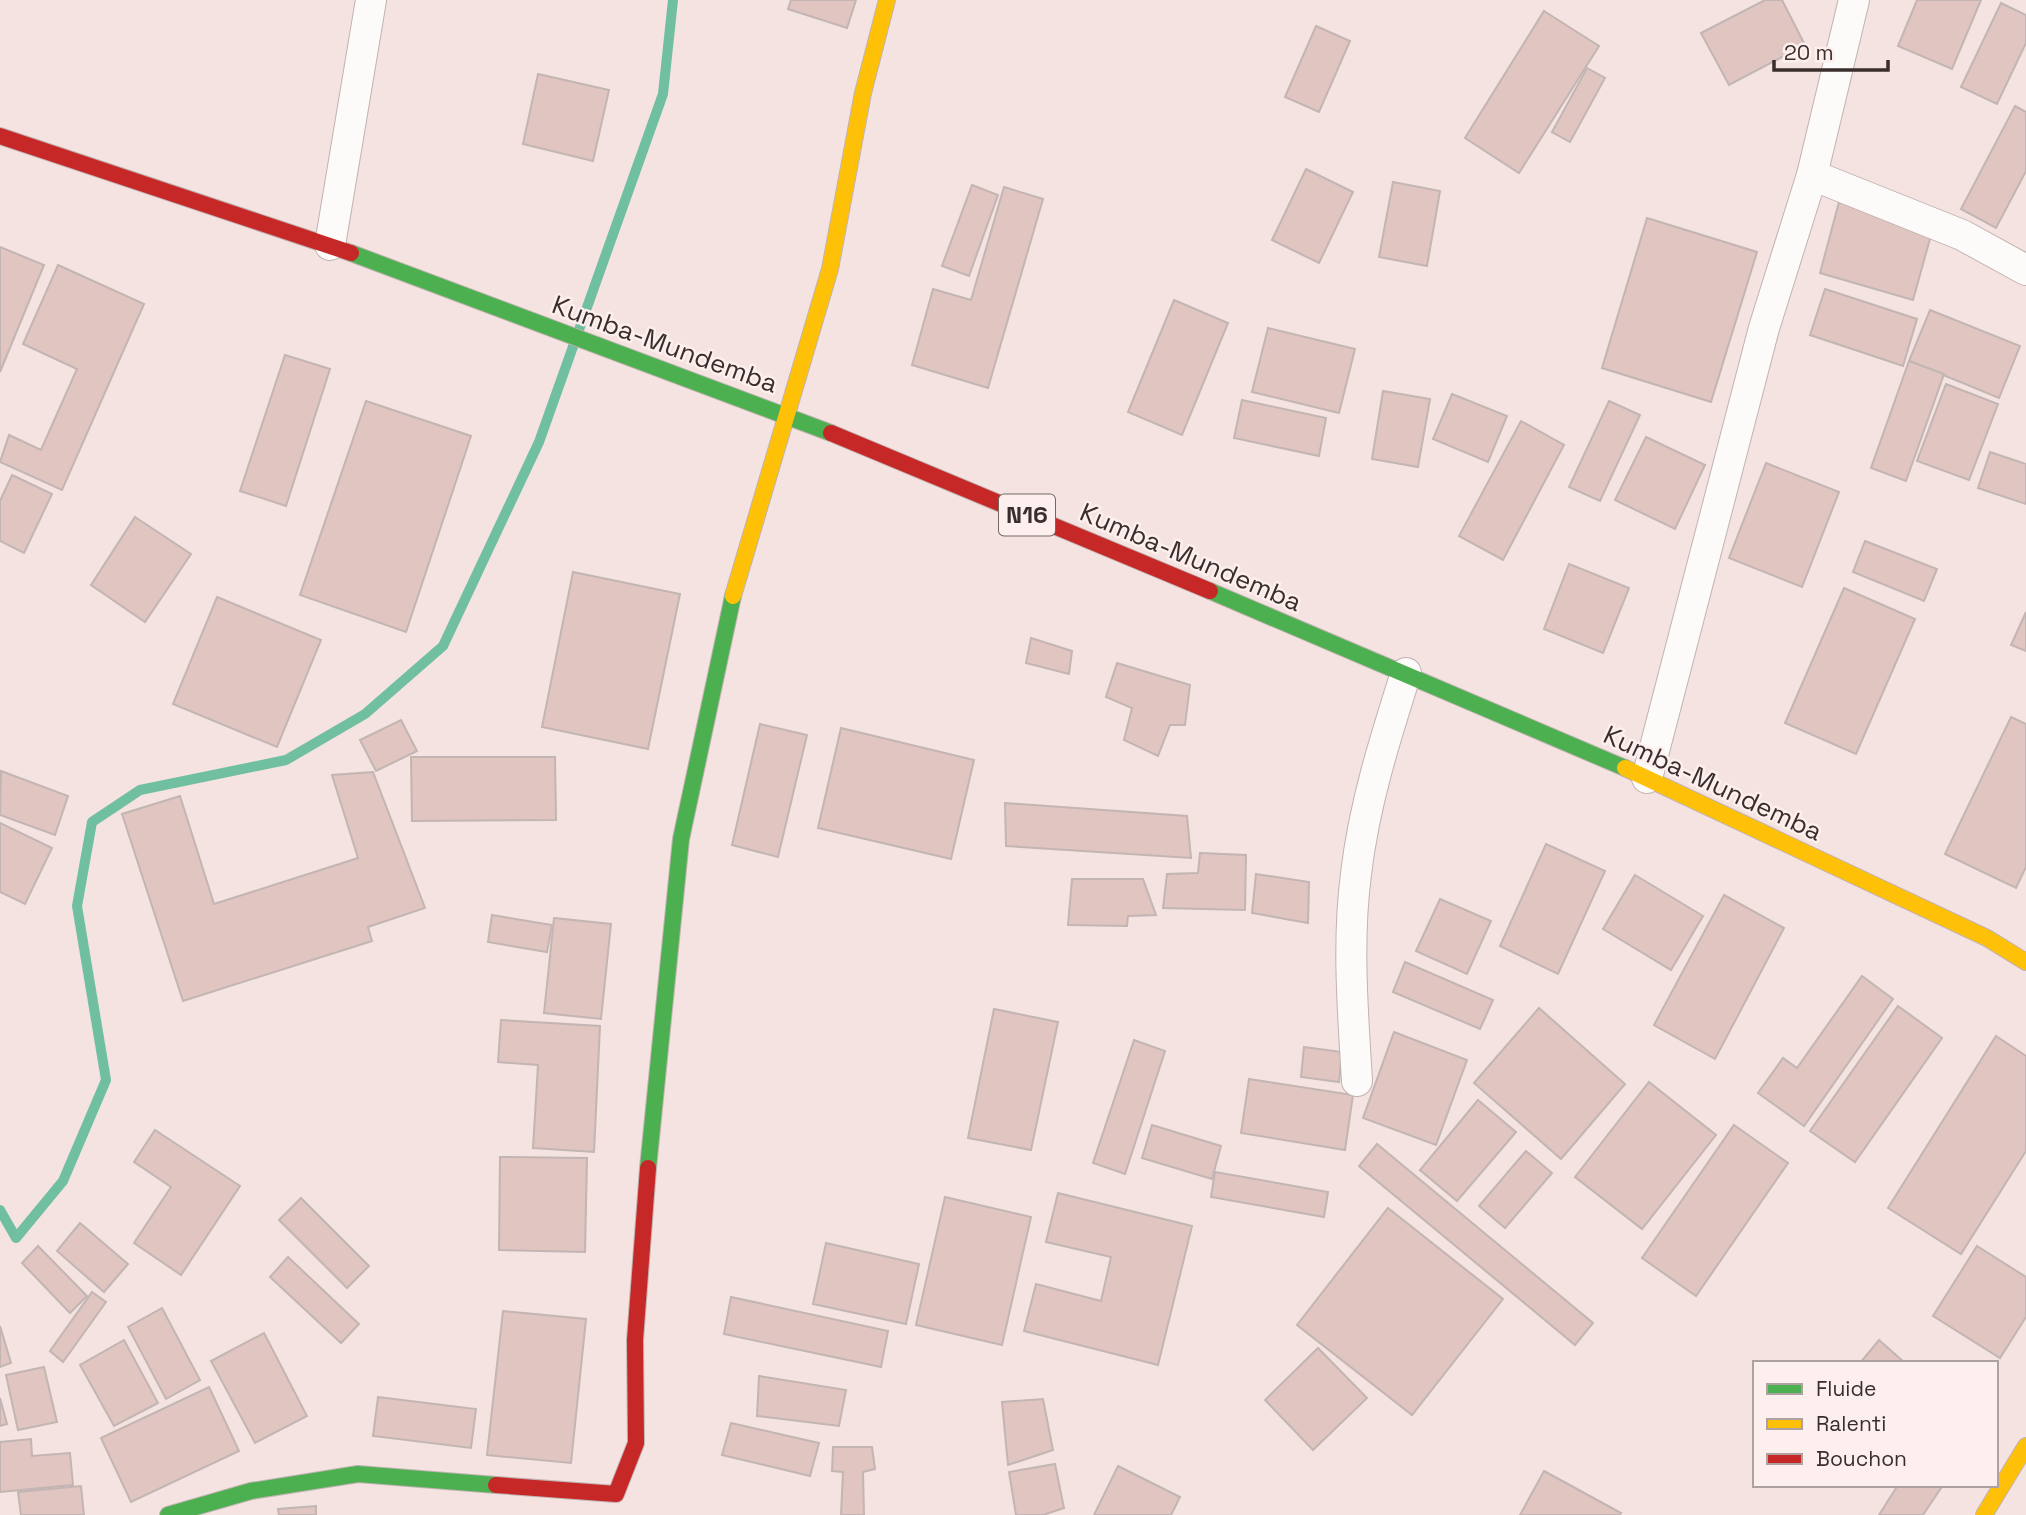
<svg xmlns="http://www.w3.org/2000/svg" width="2026" height="1515" viewBox="0 0 2026 1515" font-family="'Space Grotesk',sans-serif">
<rect width="100%" height="100%" fill="#f4e3e0"/>
<g fill="none" stroke-linecap="round" stroke-linejoin="round">
<polyline stroke="#70bfa0" stroke-width="10" points="0,1210 16,1238 63,1181 106,1080 77,906 92,822 140,790 286,760 365,714 443,646 539,442 663,94 673,0"/>
</g>
<g fill="#e0c5c1" stroke="#c2b5b3" stroke-width="2">
<polygon points="791,0 856,0 847,28 788,9"/>
<polygon points="1765,0 1782,0 1805,45 1729,85 1701,33"/>
<polygon points="1917,0 1981,0 1952,69 1898,46"/>
<polygon points="2001,3 2026,15 2026,43 1997,104 1961,87"/>
<polygon points="1544,11 1599,46 1519,173 1465,138"/>
<polygon points="1316,26 1350,41 1319,112 1285,97"/>
<polygon points="1587,68 1605,78 1570,142 1552,132"/>
<polygon points="538,74 609,90 593,161 523,144"/>
<polygon points="2015,106 2026,112 2026,171 1996,228 1961,209"/>
<polygon points="1306,169 1353,192 1319,263 1272,240"/>
<polygon points="1393,182 1440,191 1427,266 1379,257"/>
<polygon points="972,185 998,195 969,276 942,266"/>
<polygon points="1004,187 1043,199 988,388 912,365 933,289 971,300"/>
<polygon points="1839,202 1933,228 1913,300 1820,273"/>
<polygon points="1647,218 1757,252 1711,402 1602,368"/>
<polygon points="0,247 44,265 0,372"/>
<polygon points="58,265 144,304 62,490 0,462 9,435 41,450 77,369 23,344"/>
<polygon points="1825,289 1917,319 1903,366 1810,335"/>
<polygon points="1174,300 1228,323 1182,435 1128,412"/>
<polygon points="1930,310 2020,346 1999,398 1909,361"/>
<polygon points="1268,328 1355,349 1339,413 1252,392"/>
<polygon points="285,355 330,369 286,506 240,491"/>
<polygon points="1909,361 1944,374 1906,481 1871,468"/>
<polygon points="1946,384 1998,404 1969,480 1917,461"/>
<polygon points="1383,391 1430,399 1418,467 1372,459"/>
<polygon points="1452,394 1507,416 1488,462 1433,439"/>
<polygon points="1242,400 1326,418 1319,456 1234,438"/>
<polygon points="366,401 471,436 406,632 300,595"/>
<polygon points="1609,401 1640,415 1600,501 1569,487"/>
<polygon points="1521,421 1564,445 1503,560 1459,536"/>
<polygon points="1646,437 1705,465 1675,529 1615,500"/>
<polygon points="1990,452 2026,464 2026,504 1978,488"/>
<polygon points="1766,463 1839,492 1802,587 1729,558"/>
<polygon points="12,475 52,494 24,553 0,541 0,501"/>
<polygon points="135,517 191,554 145,622 91,585"/>
<polygon points="1865,541 1937,569 1924,601 1853,572"/>
<polygon points="1569,564 1629,588 1603,653 1544,629"/>
<polygon points="573,572 680,594 648,749 542,727"/>
<polygon points="1844,588 1915,619 1856,754 1785,723"/>
<polygon points="217,597 321,640 277,747 173,704"/>
<polygon points="2026,612 2026,651 2011,645"/>
<polygon points="1031,638 1072,651 1069,674 1026,663"/>
<polygon points="1117,663 1190,685 1185,725 1170,725 1158,756 1124,740 1132,708 1106,697"/>
<polygon points="2011,717 2026,724 2026,867 2016,888 1945,854"/>
<polygon points="401,720 417,751 376,771 360,740"/>
<polygon points="760,724 807,735 778,857 732,845"/>
<polygon points="841,728 974,760 951,859 818,828"/>
<polygon points="411,757 555,757 556,820 412,821"/>
<polygon points="1,771 68,796 55,835 0,815"/>
<polygon points="373,772 425,908 368,927 372,941 183,1001 122,814 180,796 214,904 358,858 332,775"/>
<polygon points="1005,803 1187,816 1191,858 1006,846"/>
<polygon points="0,823 52,848 25,904 0,892"/>
<polygon points="1546,844 1605,871 1558,974 1500,946"/>
<polygon points="1200,853 1246,855 1245,910 1163,908 1167,874 1198,873"/>
<polygon points="1256,874 1309,882 1308,923 1252,913"/>
<polygon points="1635,875 1703,916 1671,970 1603,929"/>
<polygon points="1072,879 1143,879 1156,915 1128,916 1127,926 1068,925"/>
<polygon points="1724,895 1784,928 1715,1059 1654,1025"/>
<polygon points="1440,899 1491,921 1467,974 1416,951"/>
<polygon points="492,915 552,925 547,952 488,942"/>
<polygon points="554,918 611,924 601,1019 544,1013"/>
<polygon points="1405,962 1493,1000 1480,1029 1393,992"/>
<polygon points="1862,976 1893,999 1804,1126 1758,1093 1783,1058 1797,1068"/>
<polygon points="1898,1006 1942,1038 1855,1162 1810,1131"/>
<polygon points="1539,1008 1625,1084 1561,1159 1474,1083"/>
<polygon points="994,1009 1058,1022 1031,1150 968,1138"/>
<polygon points="501,1020 600,1026 594,1152 533,1148 538,1065 498,1062"/>
<polygon points="1394,1032 1467,1060 1436,1145 1363,1118"/>
<polygon points="1996,1036 2026,1056 2026,1151 1961,1254 1888,1208"/>
<polygon points="1134,1040 1165,1051 1125,1174 1093,1163"/>
<polygon points="1304,1047 1342,1052 1339,1082 1301,1077"/>
<polygon points="1249,1079 1353,1095 1345,1150 1241,1133"/>
<polygon points="1649,1082 1716,1135 1642,1229 1575,1177"/>
<polygon points="1478,1100 1516,1132 1457,1201 1420,1170"/>
<polygon points="1152,1125 1221,1146 1212,1179 1142,1158"/>
<polygon points="1734,1125 1788,1163 1696,1296 1642,1258"/>
<polygon points="155,1130 240,1186 181,1275 134,1243 171,1187 134,1162"/>
<polygon points="1377,1144 1593,1323 1575,1345 1359,1166"/>
<polygon points="1526,1151 1552,1173 1505,1228 1479,1206"/>
<polygon points="500,1157 587,1158 585,1252 499,1250"/>
<polygon points="1215,1172 1328,1192 1324,1217 1211,1197"/>
<polygon points="1058,1193 1192,1226 1158,1365 1024,1331 1036,1284 1101,1301 1111,1257 1046,1242"/>
<polygon points="945,1197 1031,1217 1002,1345 916,1325"/>
<polygon points="301,1198 369,1266 347,1288 279,1220"/>
<polygon points="1388,1208 1503,1299 1412,1415 1297,1325"/>
<polygon points="80,1223 128,1264 104,1292 57,1251"/>
<polygon points="826,1243 919,1264 906,1324 813,1304"/>
<polygon points="38,1246 87,1296 70,1313 22,1263"/>
<polygon points="1977,1246 2026,1277 2026,1317 2000,1358 1933,1316"/>
<polygon points="288,1257 359,1324 341,1343 270,1277"/>
<polygon points="92,1292 106,1302 63,1362 50,1351"/>
<polygon points="731,1297 888,1331 881,1367 724,1334"/>
<polygon points="162,1308 200,1380 166,1399 128,1327"/>
<polygon points="503,1311 586,1319 571,1463 487,1455"/>
<polygon points="0,1326 11,1363 0,1367"/>
<polygon points="264,1333 307,1416 255,1443 211,1361"/>
<polygon points="124,1340 158,1403 114,1426 80,1365"/>
<polygon points="1879,1340 1905,1363 1860,1363"/>
<polygon points="1318,1348 1367,1398 1313,1450 1265,1400"/>
<polygon points="44,1367 57,1422 18,1430 6,1375"/>
<polygon points="759,1376 846,1390 839,1426 757,1416"/>
<polygon points="209,1387 239,1451 131,1502 101,1438"/>
<polygon points="378,1397 476,1409 471,1448 373,1436"/>
<polygon points="0,1398 7,1424 0,1426"/>
<polygon points="1043,1399 1053,1450 1008,1465 1002,1402"/>
<polygon points="731,1423 819,1443 810,1476 722,1455"/>
<polygon points="31,1439 32,1456 70,1453 73,1485 0,1492 0,1442"/>
<polygon points="833,1447 872,1447 875,1469 863,1472 864,1515 841,1515 843,1472 832,1471"/>
<polygon points="1055,1464 1064,1508 1043,1515 1016,1515 1009,1472"/>
<polygon points="1118,1466 1180,1497 1171,1515 1094,1515"/>
<polygon points="1544,1471 1621,1513 1620,1515 1520,1515"/>
<polygon points="1898,1485 1943,1485 1923,1515 1879,1515"/>
<polygon points="81,1486 84,1515 21,1515 18,1492"/>
<polygon points="316,1506 316,1515 279,1515 278,1509"/>
</g>
<g fill="none" stroke-linecap="round" stroke-linejoin="round">
<g stroke="#c0b3b1" stroke-width="32">
<g id="street">
<polyline points="1812,175 1962,235 2026,270"/>
<polyline points="330,245 371,0"/>
<polyline points="1647,778 1764,328 1812,175 1854,0"/>
<path d="M1357,1081C1353,1013 1347,943 1356,874C1364,805 1385,739 1406,673"/>
</g>
</g>
<g stroke="#c0b3b1" stroke-width="18">
<g id="fast">
<polyline points="351,253 831,433"/>
<polyline points="1210,591 1625,768"/>
<polyline points="648,1168 681,839 733,596"/>
<polyline points="168,1515 251,1491 358,1474 496,1485"/>
</g>
</g>
<g stroke="#c0b3b1" stroke-width="18">
<g id="slow">
<polyline points="733,596 830,269 863,93 887,0"/>
<polyline points="1625,768 1987,938 2026,962"/>
<polyline points="1984,1515 2026,1446"/>
</g>
</g>
<g stroke="#c0b3b1" stroke-width="18">
<g id="jam">
<polyline points="0,136 351,253"/>
<polyline points="831,433 1210,591"/>
<polyline points="496,1485 616,1494 636,1443 635,1340 648,1168"/>
</g>
</g>
<use href="#street" stroke="#fdfbfa" stroke-width="30"/>
<use href="#fast" stroke="#4caf50" stroke-width="16"/>
<use href="#slow" stroke="#ffc107" stroke-width="16"/>
<use href="#jam" stroke="#c62828" stroke-width="16"/>
</g>
<g text-anchor="middle" stroke-width="5" stroke-linejoin="round" paint-order="stroke">
<rect fill="#fcefed" stroke="#746866" stroke-width="2" x="999" y="494.5" width="56" height="41" rx="5"/>
<g font-size="24" font-weight="bold" fill="#3a2e2c">
<text x="1027" y="523">N16</text>
</g>
<g font-size="26" fill="#3a2e2c" stroke="#fcefed">
<text transform="translate(665 344) rotate(20)" y="9">Kumba-Mundemba</text>
<text transform="translate(1191 557) rotate(23)" y="9">Kumba-Mundemba</text>
<text transform="translate(1713 783) rotate(25)" y="9">Kumba-Mundemba</text>
</g>
</g>
<rect x="1753" y="1361" width="245" height="126" fill="#fcefed" stroke="#aea2a0" stroke-width="2"/>
<rect x="1767" y="1384" width="35" height="10" fill="#4caf50" stroke="#aea2a0" stroke-width="2"/>
<text x="1816" y="1396" font-size="21" fill="#3a2e2c">Fluide</text>
<rect x="1767" y="1419" width="35" height="10" fill="#ffc107" stroke="#aea2a0" stroke-width="2"/>
<text x="1816" y="1431" font-size="21" fill="#3a2e2c">Ralenti</text>
<rect x="1767" y="1454" width="35" height="10" fill="#c62828" stroke="#aea2a0" stroke-width="2"/>
<text x="1816" y="1466" font-size="21" fill="#3a2e2c">Bouchon</text>
<path d="M1774 60v10h114v-10" fill="none" stroke="#3a2e2c" stroke-width="3.5"/>
<text x="1784" y="60" font-size="21" fill="#3a2e2c" stroke="#fcefed" stroke-width="5" paint-order="stroke">20 m</text>
</svg>
